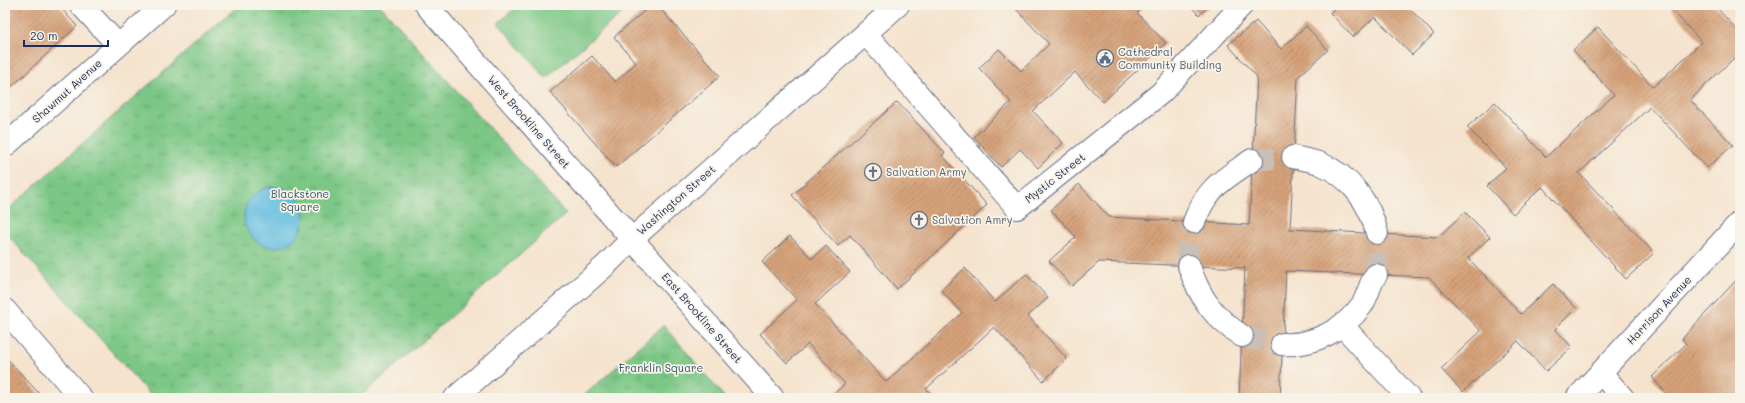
<svg xmlns="http://www.w3.org/2000/svg" width="1745" height="403" viewBox="0 0 1745 403" font-family="Mali,sans-serif">
<defs>
<pattern id="park-tufts" width="24" height="20" patternUnits="userSpaceOnUse"><rect width="24" height="20" fill="#7cc786"/><path d="M3 7l-1-3M5 7V3M7 7l1-3M15 17l-1-3M17 17v-4M19 17l1-3" fill="none" stroke="#65a271"/></pattern>
<pattern id="building-hatch" width="6" height="6" patternUnits="userSpaceOnUse"><rect width="6" height="6" fill="#d6a279"/><path d="M-1 1l2-2M0 6l6-6M5 7l2-2" fill="none" stroke="#ad8466"/></pattern>
</defs>
<rect width="100%" height="100%" fill="#f7f3e8"/>
<filter id="ink" filterUnits="userSpaceOnUse"><feTurbulence type="fractalNoise" baseFrequency=".025" numOctaves="2"/><feDisplacementMap in="SourceGraphic" scale="8" xChannelSelector="R" yChannelSelector="G"/><feConvolveMatrix kernelMatrix="1 2 1 2 8 2 1 2 1" color-interpolation-filters="sRGB"/></filter>
<filter id="wash" filterUnits="userSpaceOnUse"><feTurbulence type="fractalNoise" baseFrequency=".012" numOctaves="4" result="noise"/><feDisplacementMap in="SourceGraphic" scale="16" xChannelSelector="R" yChannelSelector="G"/><feGaussianBlur stdDeviation="0.9" result="paint"/><feColorMatrix in="noise" values="0 0 0 0 0 0 0 0 0 0 0 0 0 0 0 0 0 1.4 0 .05"/><feComposite in="paint" operator="in"/></filter>
<g filter="url(#wash)">
<rect width="100%" height="100%" fill="#f5e3cd"/>
<g fill="url(#park-tufts)" stroke="#4c7b72">
<polygon points="239,5 380,5 566,214 359,398 153,398 5,232 5,212"/>
<polygon points="664,325 725,398 581,398"/>
</g>
<polygon fill="#7cc786" stroke="#4c7b72" points="519,5 627,5 629,7 546,78 498,23"/>
<circle fill="#63bee1" stroke="#3f76a0" cx="274" cy="217" r="30"/>
<g id="blocks">
<g fill="url(#building-hatch)">
<polygon points="5,5 58,5 77,26 5,93"/>
<polygon points="651,5 657,5 720,76 616,167 550,92 592,56 615,82 636,63 614,37"/>
<polygon points="1018,5 1146,5 1137,13 1166,43 1103,102 1075,72 1033,111 1063,143 1038,168 1020,149 1001,167 974,137 1011,102 979,68 999,49 1021,71 1049,44 1015,8"/>
<polygon points="1189,5 1210,5 1199,15"/>
<polygon points="1338,5 1406,5 1434,34 1412,55 1375,17 1353,37 1330,13"/>
<polygon points="1675,5 1714,5 1740,33 1740,63 1735,57 1690,100 1733,145 1707,168 1650,107 1579,173 1654,253 1626,279 1542,187 1513,214 1487,186 1506,168 1467,127 1495,102 1546,157 1614,95 1573,50 1598,27 1653,87 1702,42 1671,9"/>
<polygon points="1256,21 1281,49 1306,26 1328,50 1298,77 1290,229 1438,237 1465,212 1490,237 1468,258 1521,314 1553,284 1576,308 1555,329 1572,347 1546,371 1518,341 1463,392 1441,369 1481,331 1429,277 1286,271 1280,398 1239,398 1245,268 1099,262 1072,286 1049,261 1076,237 1051,210 1079,184 1109,217 1249,225 1257,77 1228,45"/>
<polygon points="897,102 945,153 942,155 987,205 897,289 850,235 838,246 792,195"/>
<polygon points="790,236 812,259 826,246 850,272 815,304 886,382 962,313 941,290 965,268 995,302 1026,274 1048,298 1028,316 1067,359 1043,381 994,327 926,389 935,398 829,398 845,384 808,344 787,363 760,334 797,300 762,262"/>
<polygon points="1740,276 1740,398 1670,398 1652,377 1686,344 1682,339"/>
<polygon points="5,356 34,388 43,398 5,398"/>
</g>
</g>
</g>
<g filter="url(#ink)">
<use href="#blocks" fill-opacity="0" stroke="#676e85" stroke-width="1"/>
<g fill="none" stroke-linecap="round" stroke-linejoin="round">
<g stroke="#c9bfb7" stroke-width="22" stroke-dasharray="22 11" stroke-linecap="butt">
<polyline points="1252,160 1293,157"/>
<path d="M1189,266C1187,249 1188,238 1194,222"/>
<polyline points="1376,275 1378,245 1377,233"/>
<polyline points="1242,336 1275,344 1282,344"/>
</g>
<g stroke="#676e85" stroke-width="24">
<g id="minor">
<polyline points="81,5 118,45"/>
<polyline points="426,5 632,239"/>
<polyline points="866,34 1017,208 1161,93 1242,5"/>
<path d="M1293,157C1302,159 1312,160 1321,164C1350,176 1370,203 1377,233"/>
<path d="M1194,222C1207,187 1223,180 1252,160"/>
<path d="M1189,266C1200,298 1213,317 1242,336"/>
<polyline points="1342,325 1409,398"/>
<path d="M1282,344C1313,346 1344,330 1362,305C1368,296 1370,282 1376,275"/>
<polyline points="1601,373 1623,398"/>
</g>
</g>
<g stroke="#676e85" stroke-width="24">
<g id="major">
<polyline points="5,146 164,5"/>
<polyline points="632,239 773,398"/>
<polyline points="5,310 81,398"/>
<polyline points="455,398 606,265 632,239 898,5"/>
<polyline points="1577,398 1740,222"/>
</g>
</g>
<use href="#minor" stroke="#fff" stroke-width="22"/>
<use href="#major" stroke="#fff" stroke-width="22"/>
</g>
</g>
<defs>
<g id="civic-ring" transform="scale(0.9)"><circle r="9.5" fill="#f7f3e8" stroke="#5c6f8a" stroke-width="1.5"/><path d="M-.6-6.5H3V-4.5H.6V-3L4-1V1h2V6H-6V1h2V-1L-.6-3ZM-1.2 2.5V6h2.4V2.5Z" fill="#5c6f8a"/></g>
<g id="church-ring" transform="scale(0.9)"><circle r="9.5" fill="#f7f3e8" stroke="#6b7280" stroke-width="1.5"/><path d="M-1.2-6h2.4v3.5h3.3v2.4h-3.3V6h-2.4V-.1h-3.3v-2.4h3.3Z" fill="#6b7280"/></g>
</defs>
<g fill-rule="evenodd">
<use href="#civic-ring" x="1105" y="58"/>
<use href="#church-ring" x="873" y="172"/>
<use href="#church-ring" x="919" y="220"/>
</g>
<g text-anchor="middle" stroke-width="3.5" stroke-linejoin="round" paint-order="stroke">
<g font-size="11" fill="#4e5e75" stroke="#f7f3e8" text-anchor="start">
<text x="1118" y="56">Cathedral<tspan x="1118" dy="13">Community Building</tspan></text>
</g>
<g font-size="11" fill="#1b2f5e" stroke="#f7f3e8">
<text transform="translate(67 91) rotate(-42)" y="4">Shawmut Avenue</text>
<text transform="translate(529 122) rotate(49)" y="4">West Brookline Street</text>
<text transform="translate(1055 178) rotate(-38)" y="4">Mystic Street</text>
<text transform="translate(676 200) rotate(-41)" y="4">Washington Street</text>
<text transform="translate(1659 310) rotate(-47)" y="4">Harrison Avenue</text>
<text transform="translate(702 318) rotate(49)" y="4">East Brookline Street</text>
</g>
<g font-size="11" fill="#5b616d" stroke="#f7f3e8" text-anchor="start">
<text x="886" y="176">Salvation Army</text>
<text x="932" y="224">Salvation Amry</text>
</g>
<g font-size="11" fill="#335568" stroke="#f7f3e8">
<text x="300" y="198">Blackstone<tspan x="300" dy="13">Square</tspan></text>
<text x="661" y="372">Franklin Square</text>
</g>
</g>
<rect width="1745" height="403" fill="none" stroke="#f7f3e8" stroke-width="20"/>
<path d="M24 40v6h84v-6" fill="none" stroke="#1b2f5e" stroke-width="2"/>
<text x="30" y="40" font-size="12" fill="#1b2f5e" stroke="#f7f3e8" stroke-width="3" paint-order="stroke">20 m</text>
</svg>
